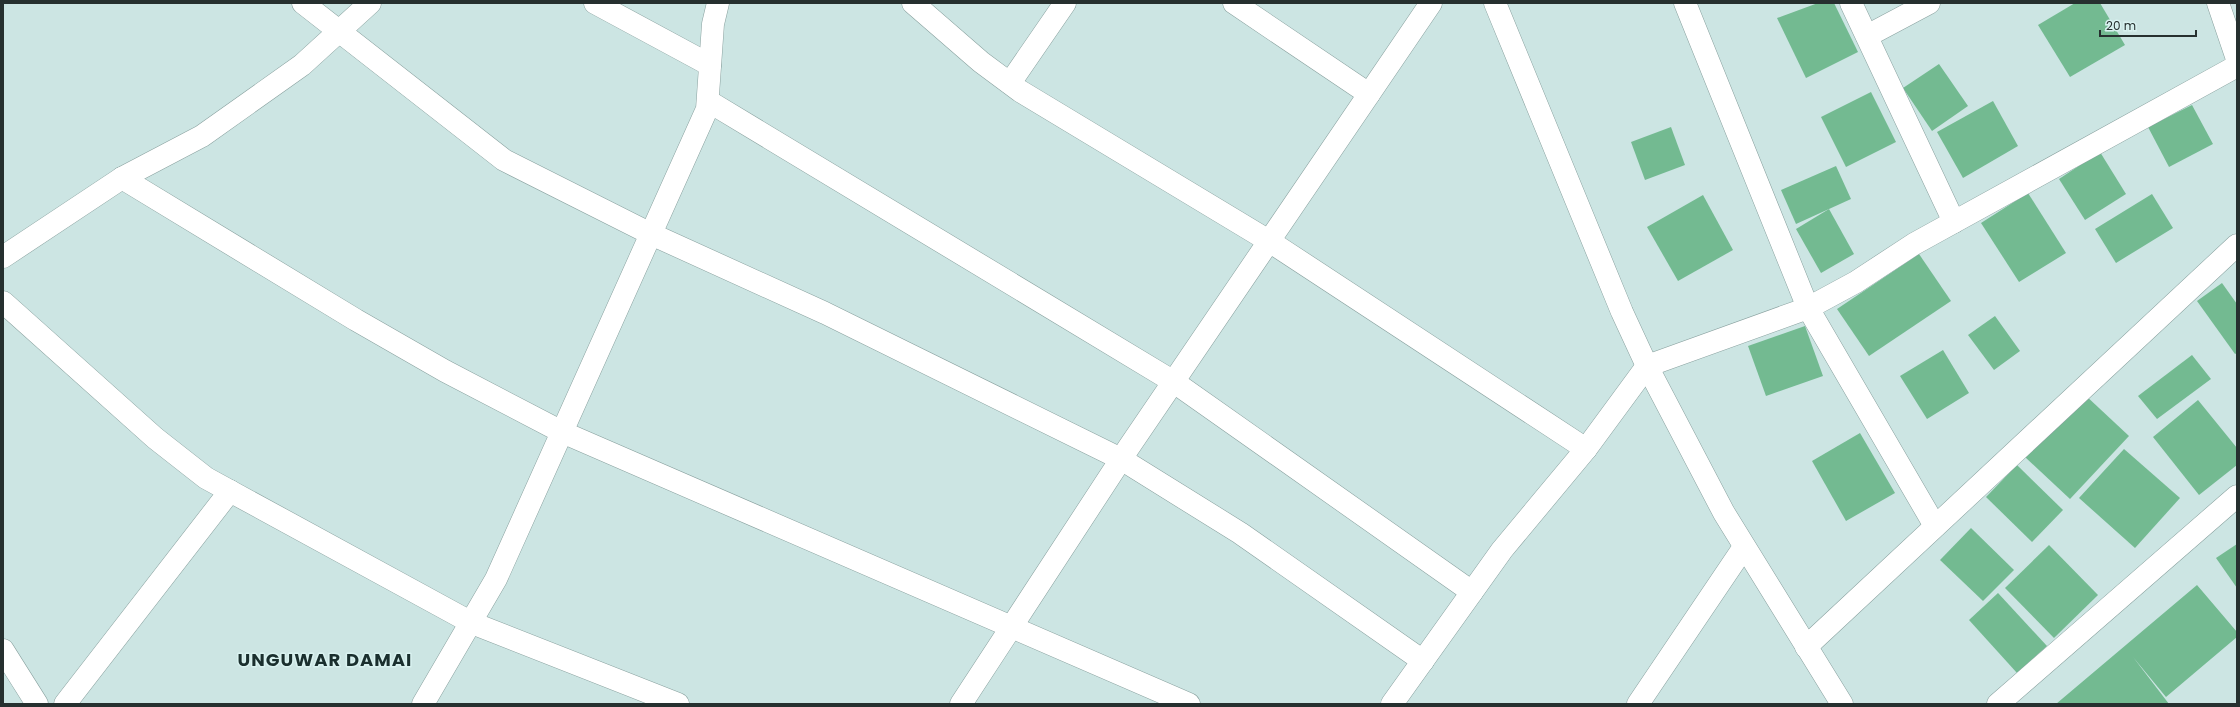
<svg xmlns="http://www.w3.org/2000/svg" width="2240" height="707" viewBox="0 0 2240 707" font-family="Poppins,sans-serif">
<rect width="100%" height="100%" fill="#cce5e3"/>
<g fill="#73ba91">
<polygon points="1818,3 1834,3 1858,52 1806,78 1777,18"/>
<polygon points="2075,3 2100,3 2125,45 2070,77 2038,25"/>
<polygon points="1939,64 1968,106 1932,131 1903,88"/>
<polygon points="1871,92 1896,142 1846,167 1821,117"/>
<polygon points="1993,101 2018,146 1963,178 1937,132"/>
<polygon points="2192,105 2213,144 2169,167 2148,127"/>
<polygon points="1671,127 1685,165 1645,180 1631,142"/>
<polygon points="2100,152 2126,194 2085,220 2059,179"/>
<polygon points="1836,166 1851,199 1796,224 1781,190"/>
<polygon points="2028,193 2066,253 2019,282 1981,223"/>
<polygon points="2152,194 2173,228 2116,263 2095,229"/>
<polygon points="1703,195 1733,250 1678,281 1647,227"/>
<polygon points="1829,209 1854,254 1821,273 1796,229"/>
<polygon points="1919,254 1951,301 1869,356 1837,309"/>
<polygon points="2222,283 2237,304 2237,353 2235,354 2197,301"/>
<polygon points="1995,316 2020,351 1994,370 1968,335"/>
<polygon points="1805,326 1823,376 1766,396 1748,346"/>
<polygon points="1943,350 1969,393 1927,419 1900,376"/>
<polygon points="2192,355 2211,379 2157,419 2138,396"/>
<polygon points="2084,394 2129,436 2070,499 2025,457"/>
<polygon points="2198,400 2237,448 2237,465 2199,495 2153,437"/>
<polygon points="1860,433 1895,493 1846,521 1812,461"/>
<polygon points="2124,449 2180,498 2135,548 2079,498"/>
<polygon points="2017,465 2063,510 2032,542 1986,497"/>
<polygon points="1971,528 2014,570 1983,601 1940,560"/>
<polygon points="2237,544 2237,588 2216,558"/>
<polygon points="2049,545 2098,595 2054,638 2005,588"/>
<polygon points="2197,585 2237,632 2237,637 2166,697 2133,657 2169,704 2056,704"/>
<polygon points="1998,593 2047,646 2017,673 1969,620"/>
</g>
<g fill="none" stroke-linecap="round" stroke-linejoin="round">
<g stroke="#89a19f" stroke-width="23">
<g id="street">
<polyline points="303,3 504,160 651,234 825,313 1121,459 1240,533 1423,661"/>
<polyline points="595,3 710,65"/>
<polyline points="913,3 981,62 1020,91 1269,241 1586,449"/>
<polyline points="1234,3 1369,94"/>
<polyline points="1495,3 1622,312 1647,366 1724,513 1842,704"/>
<polyline points="1685,3 1808,308 1935,526"/>
<polyline points="1851,3 1954,222"/>
<polyline points="1867,36 1929,3"/>
<polyline points="1010,83 1065,3"/>
<polyline points="708,101 1174,382 1472,592"/>
<polyline points="122,178 356,320 445,371 562,432 1189,704"/>
<polyline points="3,257 122,178 202,136 302,65 370,3"/>
<polyline points="3,302 155,438 206,478 472,623 678,704"/>
<polyline points="1806,647 2237,245"/>
<polyline points="3,650 37,704"/>
<polyline points="65,704 230,491"/>
<polyline points="423,704 496,579 707,109 713,24 718,3"/>
<polyline points="961,704 1129,447 1431,3"/>
<polyline points="1392,704 1502,550 1586,449 1647,366 1808,308 1856,282 1914,244 2237,66"/>
<polyline points="1638,704 1744,547"/>
<polyline points="1998,704 2237,496"/>
</g>
</g>
<g stroke="#89a19f" stroke-width="23">
<polyline id="secondary" points="2218,3 2237,59"/>
</g>
<use href="#street" stroke="#fff" stroke-width="22"/>
<use href="#secondary" stroke="#fff" stroke-width="22"/>
</g>
<g text-anchor="middle" stroke-width="3" stroke-linejoin="round" paint-order="stroke">
<g font-size="18" font-weight="bold" letter-spacing="1" fill="#1a2f2e" stroke="#d9f2f0">
<text x="325" y="666">UNGUWAR DAMAI</text>
</g>
</g>
<rect width="2240" height="707" fill="none" stroke="#26302f" stroke-width="8"/>
<path d="M2100 30v6h96v-6" fill="none" stroke="#26302f" stroke-width="2"/>
<text x="2106" y="30" font-size="12" fill="#26302f" stroke="#d9f2f0" stroke-width="3" paint-order="stroke">20 m</text>
</svg>
